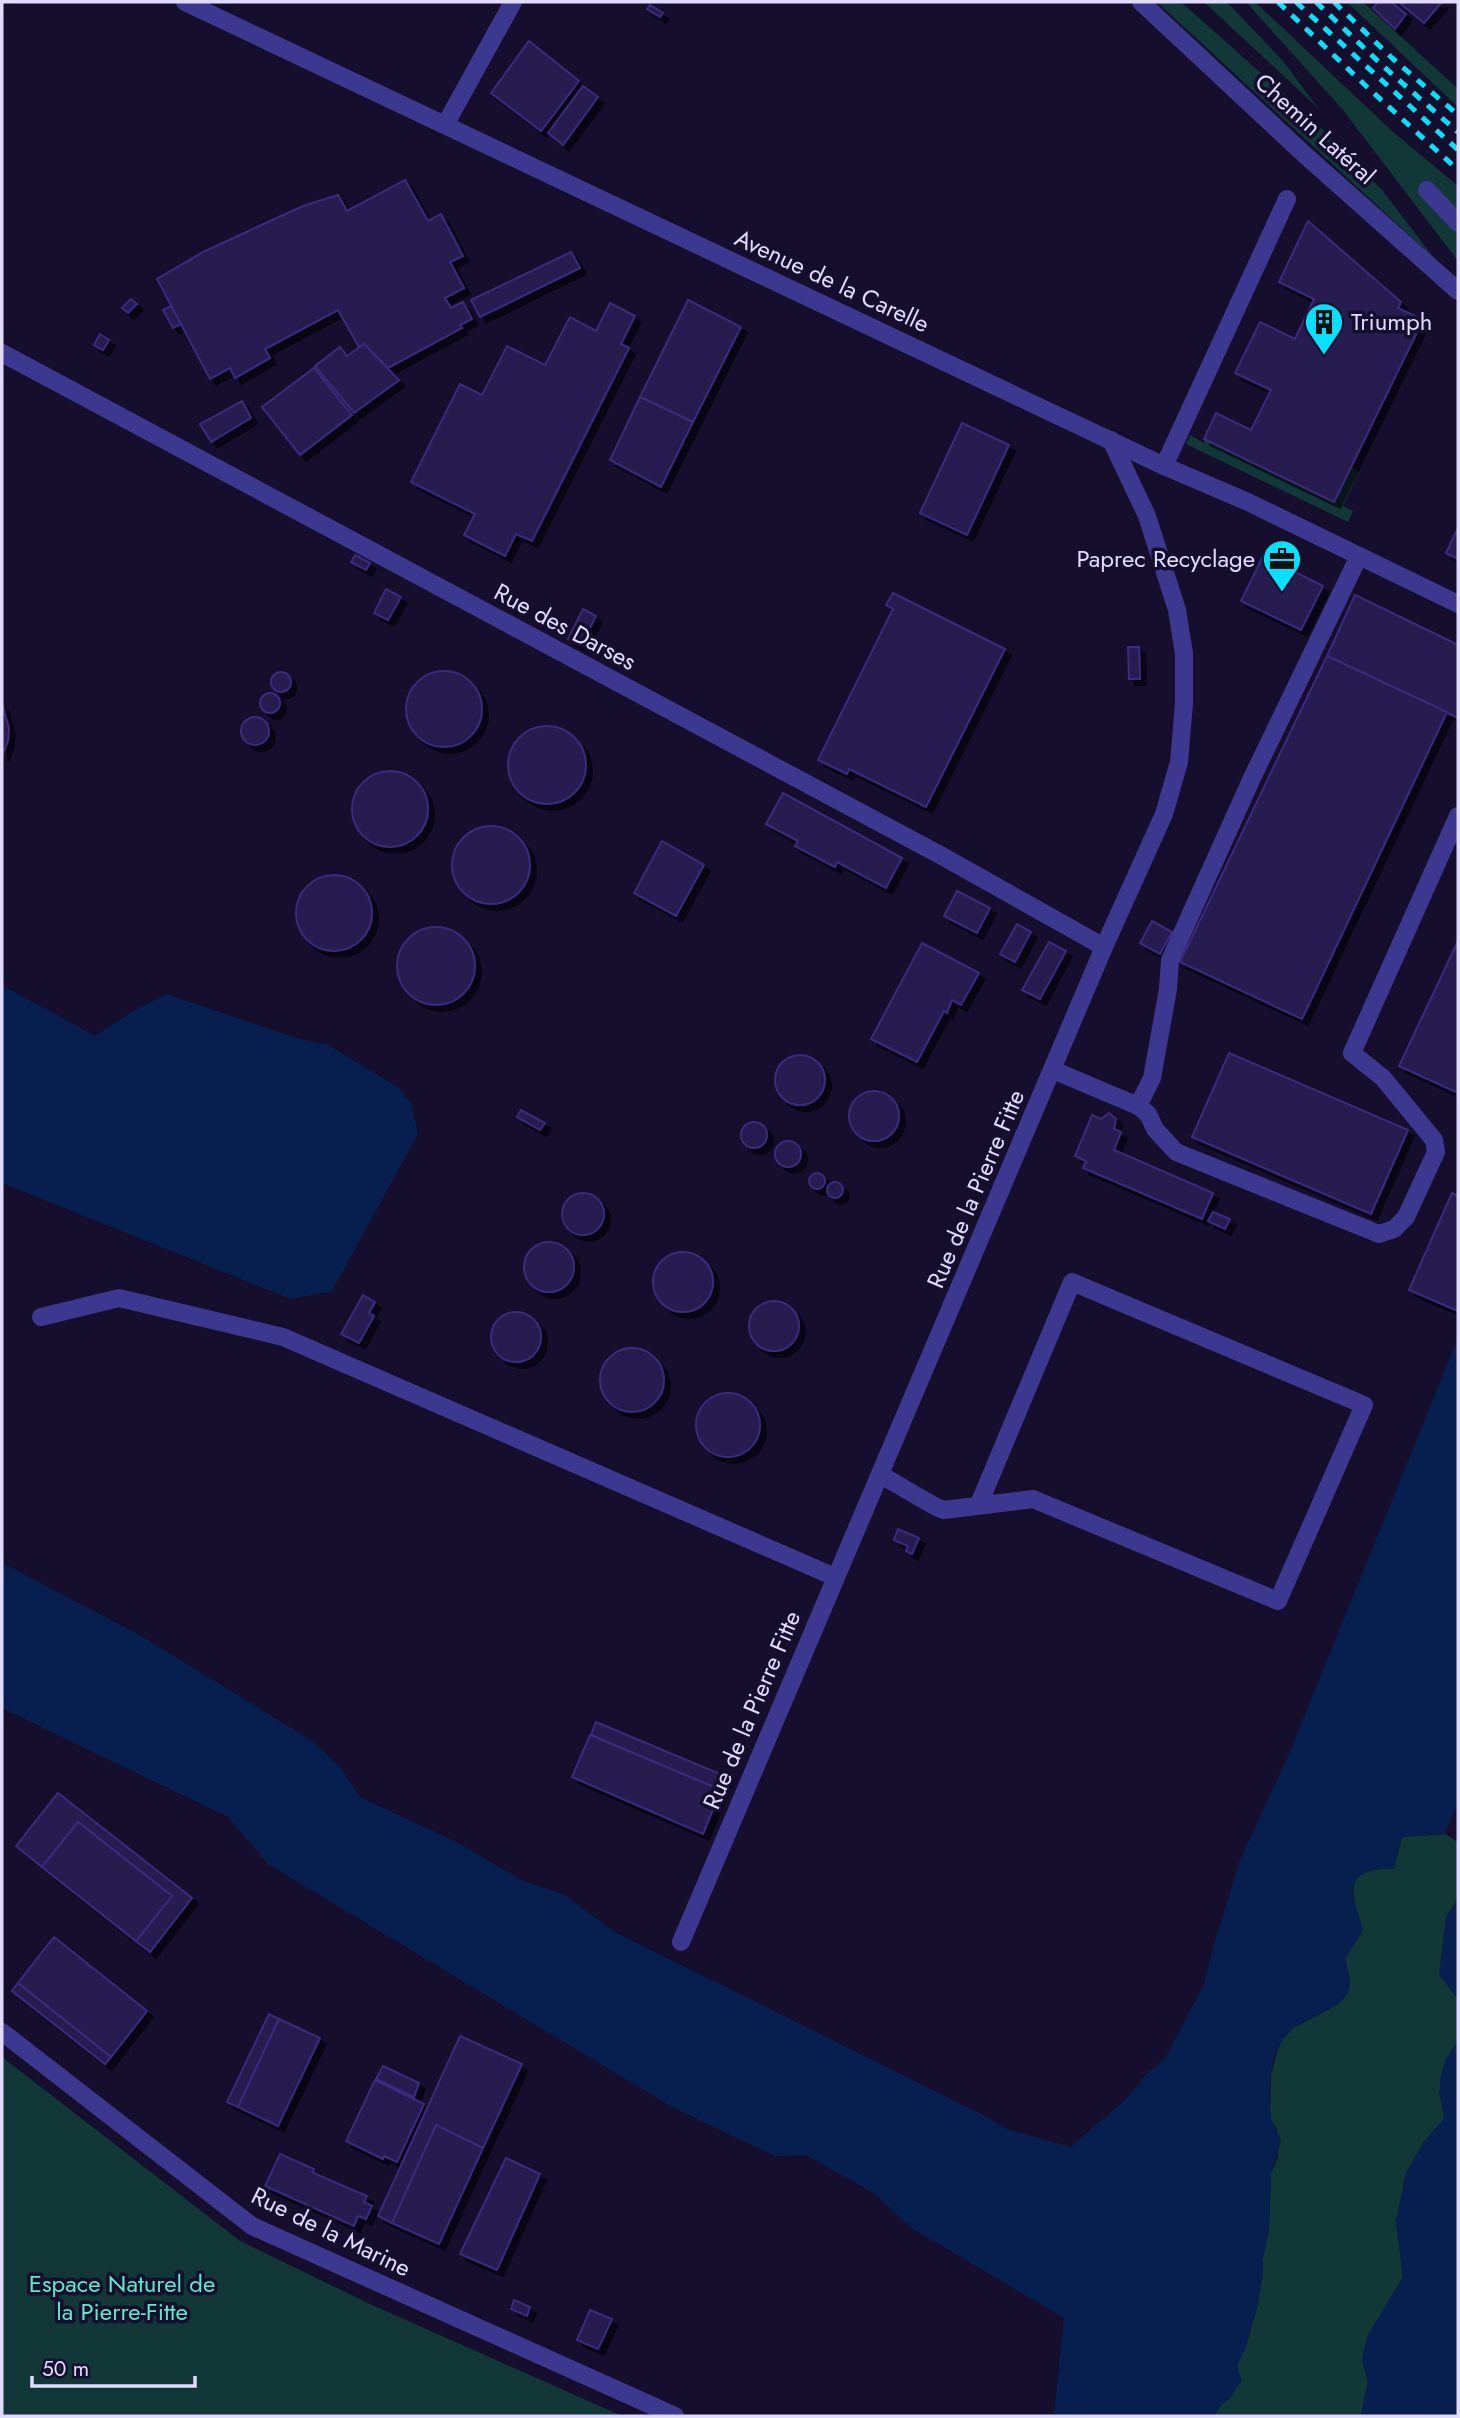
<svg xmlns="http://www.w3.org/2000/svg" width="1460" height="2418" viewBox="0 0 1460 2418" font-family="Jost,sans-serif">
<defs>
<filter id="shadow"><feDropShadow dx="6" dy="6" stdDeviation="0" flood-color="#0009"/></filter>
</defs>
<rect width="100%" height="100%" fill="#150f2d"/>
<g fill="#123737">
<polygon points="1157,2 1181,2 1308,115 1382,190 1434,258"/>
<polygon points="1204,2 1227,2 1283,61 1318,108"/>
<polygon points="1246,2 1255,2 1392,131 1458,186 1458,217 1445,216 1458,234 1458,261 1343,110"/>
<polygon points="1347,2 1363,2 1458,89 1458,107"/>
<polygon points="1190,435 1204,443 1205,439 1334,502 1352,466 1359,472 1343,506 1353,511 1348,522 1186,444"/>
<path d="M1445,1834L1458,1842V1898L1446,1917L1440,1975L1458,1999V2042L1451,2051L1439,2093L1445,2118L1423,2143L1406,2173L1396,2222L1403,2277L1368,2335L1362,2360L1368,2382L1361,2416H1214L1221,2405L1230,2398L1238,2363L1246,2346L1257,2308L1263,2275V2258L1269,2229L1271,2173L1278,2157L1277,2129L1271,2120L1270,2107L1271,2075L1276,2056L1281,2041L1293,2028L1328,2010L1350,1987L1345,1959L1363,1930C1351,1892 1341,1867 1394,1869L1402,1837Z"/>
<polygon points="2,2057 240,2241 370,2304 622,2416 2,2416"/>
</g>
<g fill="#071f4f">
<polygon points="2,985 95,1036 132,1012 166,994 293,1037 328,1045 399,1088 411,1103 418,1134 332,1291 291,1299 2,1183"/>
<path d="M1458,1338V1802L1445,1834L1402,1837L1394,1869C1341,1867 1351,1892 1363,1930L1345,1959C1347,1967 1351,1978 1350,1986C1348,2009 1307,2016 1291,2030C1270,2049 1266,2089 1271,2117C1272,2125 1279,2133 1281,2141L1271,2173L1269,2229L1263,2258V2275L1257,2307L1246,2347L1238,2363V2371L1242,2380L1230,2398L1221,2405L1214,2416H1054L1064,2318L910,2227L875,2194L806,2155L775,2156L672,2107L268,1864L228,1817L2,1708V1563L136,1633L311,1740L341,1768L360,1797L458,1843L523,1881L565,1895L613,1931L987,2117L1007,2129L1070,2147L1125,2100L1146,2075L1166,2057L1204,1984L1213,1948L1240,1860L1289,1754Z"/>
<polygon points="1458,1899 1458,1999 1439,1975 1446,1917"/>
<path d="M1458,2042V2416H1361L1368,2382L1362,2360L1368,2335L1403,2277L1396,2222L1406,2173L1423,2143L1444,2118C1438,2085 1436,2069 1458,2042Z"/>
</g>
<g fill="#261a4f" stroke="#3c2a7d" stroke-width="2" filter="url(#shadow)">
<polygon points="1378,2 1394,2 1393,4 1406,14 1395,29 1373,8"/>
<polygon points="1403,2 1442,2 1424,23 1401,4"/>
<polygon points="650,5 663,13 660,17 647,9"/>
<polygon points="529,41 579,81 541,131 491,93"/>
<polygon points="583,86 598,97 563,145 548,133"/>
<polygon points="405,180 428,221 441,214 463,256 450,262 464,288 445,298 451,308 463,302 472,319 460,325 462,328 388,368 364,344 359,347 338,310 265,349 270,358 235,378 230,368 210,379 157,279 205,251 303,206 338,195 347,211"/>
<polygon points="1308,221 1401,302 1398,308 1423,320 1334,502 1204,439 1216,413 1251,430 1271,390 1235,373 1260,322 1295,339 1314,299 1279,282"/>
<polygon points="571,252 580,268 480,317 471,300"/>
<polygon points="131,299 137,304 128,313 122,308"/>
<polygon points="688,300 741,327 693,422 640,397"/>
<polygon points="610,303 635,316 621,344 629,348 532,541 516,534 505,556 464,535 475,514 411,482 460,384 482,395 507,346 545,365 570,317 596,331"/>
<polygon points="171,306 181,324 173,328 163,310"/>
<polygon points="100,334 109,340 103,350 94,345"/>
<polygon points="364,344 399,380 354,413 315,366 340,347 347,356"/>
<polygon points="314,368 352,415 300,455 262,407"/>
<polygon points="640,397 693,422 661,487 610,460"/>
<polygon points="242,401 251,418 211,442 200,424"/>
<polygon points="962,423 1009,445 967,535 920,513"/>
<polygon points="1458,528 1458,559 1446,553"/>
<polygon points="355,555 370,563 366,570 351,562"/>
<polygon points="1263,556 1323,586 1301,630 1241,601"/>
<polygon points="386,589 401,597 388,620 374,613"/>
<polygon points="893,593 1005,649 926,807 849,769 847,774 818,760 893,609 886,605"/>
<polygon points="1355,595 1458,645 1458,718 1327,656"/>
<polygon points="583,609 596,616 581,646 568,639"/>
<polygon points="1128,647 1139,647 1140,679 1129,679"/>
<polygon points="1327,656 1447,712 1302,1019 1180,962"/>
<circle cx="444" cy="709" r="38"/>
<circle cx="281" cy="682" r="10"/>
<circle cx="270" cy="703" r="10"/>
<polygon points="2,704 9,728 8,741 2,756"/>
<circle cx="255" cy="731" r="14"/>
<circle cx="547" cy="765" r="39"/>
<circle cx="390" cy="809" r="38"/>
<polygon points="783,793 902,858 886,888 837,862 835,867 795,846 798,841 766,824"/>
<circle cx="491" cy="865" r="39"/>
<polygon points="662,841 704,865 676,916 634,893"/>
<circle cx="334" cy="913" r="38"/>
<polygon points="957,891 990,908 977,933 944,916"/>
<polygon points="1152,921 1172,932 1160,954 1140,943"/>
<polygon points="1017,924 1031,932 1015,962 1000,954"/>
<circle cx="436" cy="966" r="39"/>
<polygon points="1458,941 1458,1093 1399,1066"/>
<polygon points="1049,942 1066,951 1040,999 1022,990"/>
<polygon points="922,943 979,973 961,1005 952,1000 947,1013 944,1011 917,1062 871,1039"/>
<polygon points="1229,1053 1408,1130 1371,1214 1192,1137"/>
<circle cx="800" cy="1080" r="25"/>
<circle cx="874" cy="1116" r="25"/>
<polygon points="521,1110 545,1123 540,1130 517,1117"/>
<polygon points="1109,1113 1116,1119 1114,1129 1121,1132 1114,1150 1213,1193 1202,1219 1083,1168 1086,1161 1075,1156 1092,1115 1101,1119"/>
<circle cx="754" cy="1135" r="13"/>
<circle cx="788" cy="1154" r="13"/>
<circle cx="817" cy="1181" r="8"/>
<circle cx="835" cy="1190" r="8"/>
<polygon points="1452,1193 1458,1196 1458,1311 1409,1290"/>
<circle cx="583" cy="1214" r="21"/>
<polygon points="1213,1212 1230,1219 1225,1229 1208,1221"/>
<circle cx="549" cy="1267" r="25"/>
<circle cx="683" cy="1282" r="30"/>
<polygon points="363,1295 375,1302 369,1313 374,1316 359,1343 341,1334"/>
<circle cx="774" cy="1326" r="25"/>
<circle cx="516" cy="1337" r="25"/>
<circle cx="632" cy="1380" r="32"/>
<circle cx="728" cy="1425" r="32"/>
<polygon points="898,1529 919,1538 912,1554 906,1551 908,1546 894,1540"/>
<polygon points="596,1722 727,1777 721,1790 591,1735"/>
<polygon points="590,1735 721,1790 703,1834 572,1777"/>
<polygon points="58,1793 192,1898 150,1952 136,1941 172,1896 78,1822 42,1867 16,1846"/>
<polygon points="78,1822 172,1896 136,1941 42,1867"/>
<polygon points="54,1937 147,2011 111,2057 18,1983"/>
<polygon points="18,1983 111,2057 105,2064 12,1991"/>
<polygon points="269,2014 279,2019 238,2107 227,2102"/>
<polygon points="279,2019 320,2038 278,2126 238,2107"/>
<polygon points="460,2036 522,2064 483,2148 436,2125 392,2223 378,2216"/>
<polygon points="383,2066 419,2083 414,2097 376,2079"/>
<polygon points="375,2080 424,2104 397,2162 384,2156 383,2159 346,2141"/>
<polygon points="436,2125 483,2148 439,2244 392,2223"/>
<polygon points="280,2154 314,2169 313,2173 367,2196 364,2202 372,2206 366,2219 358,2216 354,2226 265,2186"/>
<polygon points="506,2158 540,2174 497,2270 460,2254"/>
<polygon points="514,2300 530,2307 527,2316 511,2309"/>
<polygon points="590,2310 612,2319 598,2349 577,2340"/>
</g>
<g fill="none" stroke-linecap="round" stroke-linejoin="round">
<g stroke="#3c378f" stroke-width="18">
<polyline points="185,2 1164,466 1248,502 1458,604"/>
<polyline points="1141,2 1305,155 1458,291"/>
<polyline points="445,125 513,2"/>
<polyline points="1427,190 1458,223"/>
<polyline points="2,353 942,856 1104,947"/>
<polyline points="1164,466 1287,199"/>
<polyline points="1053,1070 1138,1106 1148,1114 1155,1129 1176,1152 1379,1234 1394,1229 1406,1217 1436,1152 1434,1140 1383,1078 1352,1053 1458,816"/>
<polyline points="1138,1106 1152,1078 1168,989 1170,960 1252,778 1359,556"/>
<polyline points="41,1317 119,1298 283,1337 835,1577"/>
<polyline points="881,1475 936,1507 944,1510 1033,1499 1278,1601 1364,1405 1072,1282 979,1504"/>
<polyline points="681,1942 1104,947 1164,814 1179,762 1184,704 1184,654 1177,610 1147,516 1111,440"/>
<polyline points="2,2032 252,2226 675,2416"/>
</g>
<g stroke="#07e1ff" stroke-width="5" stroke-dasharray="10 9" stroke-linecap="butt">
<polyline points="1278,2 1366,86 1458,170"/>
<polyline points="1296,2 1458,150"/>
<polyline points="1316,2 1384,67 1458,132"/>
<polyline points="1334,2 1392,58 1458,115"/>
</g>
</g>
<defs>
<g id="building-pin" transform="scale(2.0125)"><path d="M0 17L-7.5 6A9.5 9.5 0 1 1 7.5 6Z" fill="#07e1ff" stroke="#150f2d"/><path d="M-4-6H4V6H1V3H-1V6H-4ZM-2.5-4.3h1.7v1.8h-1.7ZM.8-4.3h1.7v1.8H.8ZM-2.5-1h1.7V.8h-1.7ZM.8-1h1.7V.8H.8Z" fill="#111"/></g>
<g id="office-pin" transform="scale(2.0125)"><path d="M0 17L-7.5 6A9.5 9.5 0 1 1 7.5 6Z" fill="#07e1ff" stroke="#150f2d"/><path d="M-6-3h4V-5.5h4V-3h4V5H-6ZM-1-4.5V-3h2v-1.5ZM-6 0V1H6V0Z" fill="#111"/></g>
</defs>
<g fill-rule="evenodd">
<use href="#building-pin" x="1324" y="322"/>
<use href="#office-pin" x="1282" y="559"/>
</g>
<g text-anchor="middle" stroke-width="7" stroke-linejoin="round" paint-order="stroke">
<g font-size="24" fill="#e0dbff" stroke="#150f2d">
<text transform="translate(1315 129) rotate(42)" y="8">Chemin Latéral</text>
<text transform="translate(832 281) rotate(25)" y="8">Avenue de la Carelle</text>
<text transform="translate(565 627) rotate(28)" y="8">Rue des Darses</text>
<text transform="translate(976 1189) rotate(-67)" y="8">Rue de la Pierre Fitte</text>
<text transform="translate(752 1710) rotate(-67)" y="8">Rue de la Pierre Fitte</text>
<text transform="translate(331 2232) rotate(26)" y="8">Rue de la Marine</text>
</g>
<g font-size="24" fill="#e0dbff" stroke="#150f2d" text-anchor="start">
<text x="1351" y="330">Triumph</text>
<text x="1255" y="567" text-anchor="end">Paprec Recyclage</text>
</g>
<g font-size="24" fill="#5ceaca" stroke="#150f2d">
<text x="122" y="2292">Espace Naturel de<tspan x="122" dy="28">la Pierre-Fitte</tspan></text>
</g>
</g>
<rect width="1460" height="2418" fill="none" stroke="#e0dbff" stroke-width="7"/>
<path d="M32 2376v10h163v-10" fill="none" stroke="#e0dbff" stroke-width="3.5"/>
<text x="42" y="2376" font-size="21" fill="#e0dbff" stroke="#150f2d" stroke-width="5" paint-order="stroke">50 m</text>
</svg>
